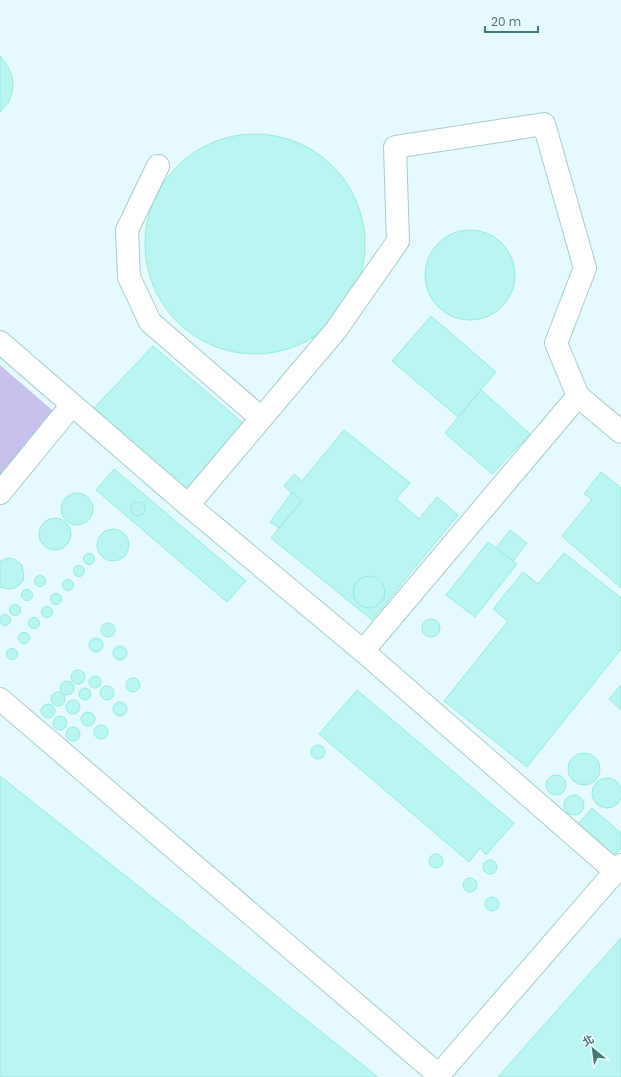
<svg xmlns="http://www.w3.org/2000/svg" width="621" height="1077" viewBox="0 0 621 1077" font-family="Poppins,'Noto Sans TC',sans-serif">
<rect width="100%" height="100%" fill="#e4fafe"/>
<polygon fill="#c6c1ed" points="0,365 53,411 0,475"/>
<g fill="#b9f6f1" stroke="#98eae2">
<polygon points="0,56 7,65 11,73 13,83 12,92 9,102 0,112"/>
<circle cx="255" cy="244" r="110"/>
<circle cx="470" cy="275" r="45"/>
<polygon points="431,316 496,372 458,417 392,361"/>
<polygon points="153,346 244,424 188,491 94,408"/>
<polygon points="481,390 530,434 492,474 445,433"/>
<polygon points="344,430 410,483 396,499 419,519 437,497 458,515 372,620 271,538 302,501 284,486 294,474 302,481"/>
<polygon points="114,469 246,581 227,602 96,490"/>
<polygon points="601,472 621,488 621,588 562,536 592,499 584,494"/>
<polygon points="292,492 302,501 279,528 270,522"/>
<circle cx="77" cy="509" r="16"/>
<circle cx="138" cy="509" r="7"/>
<circle cx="55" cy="534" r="16"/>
<circle cx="113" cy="545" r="16"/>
<polygon points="510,530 527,543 513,561 496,548"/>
<polygon points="488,542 517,564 475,617 446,595"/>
<polygon points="564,553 621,598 621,649 527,767 444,701 508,621 493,609 523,572 538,584"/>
<circle cx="89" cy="559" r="5.5"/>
<polygon points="9,558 14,559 22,565 24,576 23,581 19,585 15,588 9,589 0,587 0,561"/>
<circle cx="79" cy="571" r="5.5"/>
<circle cx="40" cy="581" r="5.5"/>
<circle cx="369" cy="592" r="16"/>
<circle cx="68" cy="585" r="5.5"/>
<circle cx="27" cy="595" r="5.5"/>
<circle cx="56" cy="599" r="5.5"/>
<circle cx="15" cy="610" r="5.5"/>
<circle cx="47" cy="612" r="5.5"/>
<circle cx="5" cy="620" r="5.5"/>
<circle cx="34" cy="623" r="5.5"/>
<circle cx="431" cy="628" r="9"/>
<circle cx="108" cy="630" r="7"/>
<circle cx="24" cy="638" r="5.5"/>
<circle cx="96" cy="645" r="7"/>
<circle cx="120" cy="653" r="7"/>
<circle cx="12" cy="654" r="5.5"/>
<circle cx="78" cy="677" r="7"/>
<circle cx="95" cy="682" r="6"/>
<circle cx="133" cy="685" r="7"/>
<circle cx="67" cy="688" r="7"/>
<polygon points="621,685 621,710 609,699"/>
<circle cx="107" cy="693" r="7"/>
<circle cx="85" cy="694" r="6"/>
<polygon points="357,690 514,823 486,855 480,848 469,862 319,734"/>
<circle cx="58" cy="699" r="7"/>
<circle cx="73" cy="707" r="7"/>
<circle cx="120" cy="709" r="7"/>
<circle cx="48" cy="711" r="7"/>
<circle cx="88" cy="719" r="7"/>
<circle cx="60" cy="723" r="7"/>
<circle cx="101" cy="732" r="7"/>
<circle cx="73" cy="734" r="7"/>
<circle cx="318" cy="752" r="7"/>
<circle cx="584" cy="769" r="16"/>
<circle cx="556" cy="785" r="10"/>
<polygon points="0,776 378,1077 0,1077"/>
<circle cx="607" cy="793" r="15"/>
<circle cx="574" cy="805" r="10"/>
<polygon points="592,808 621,833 621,848 614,856 578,824"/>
<circle cx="436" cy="861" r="7"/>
<circle cx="490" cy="867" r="7"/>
<circle cx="470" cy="885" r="7"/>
<circle cx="492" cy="904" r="7"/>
<polygon points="621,938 621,1077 498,1077"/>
</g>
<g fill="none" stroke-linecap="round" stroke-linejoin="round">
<g stroke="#a6cecc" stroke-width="24">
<g id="minor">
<polyline points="158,166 127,230 129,277 150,322 261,418"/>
<polyline points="0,342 188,505 363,651 615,871"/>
<polyline points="0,493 72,405"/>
<polyline points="188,505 336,330 398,241 395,147 544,124 585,268 556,343 578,396"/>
<polyline points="363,651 578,396 621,432"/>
<polyline points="0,699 441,1077"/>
<polyline points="437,1077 621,865"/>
</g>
</g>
<use href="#minor" stroke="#fff" stroke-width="22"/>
</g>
<g transform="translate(593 1049) rotate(331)" stroke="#ecfcff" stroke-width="3" paint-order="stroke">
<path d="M0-3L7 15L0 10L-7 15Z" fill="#477973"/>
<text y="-6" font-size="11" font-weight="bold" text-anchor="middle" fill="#477973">北</text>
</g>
<path d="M485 26v6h53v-6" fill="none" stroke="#477973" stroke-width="2"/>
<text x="491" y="26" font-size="12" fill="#477973" stroke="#ecfcff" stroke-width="3" paint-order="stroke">20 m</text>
</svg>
